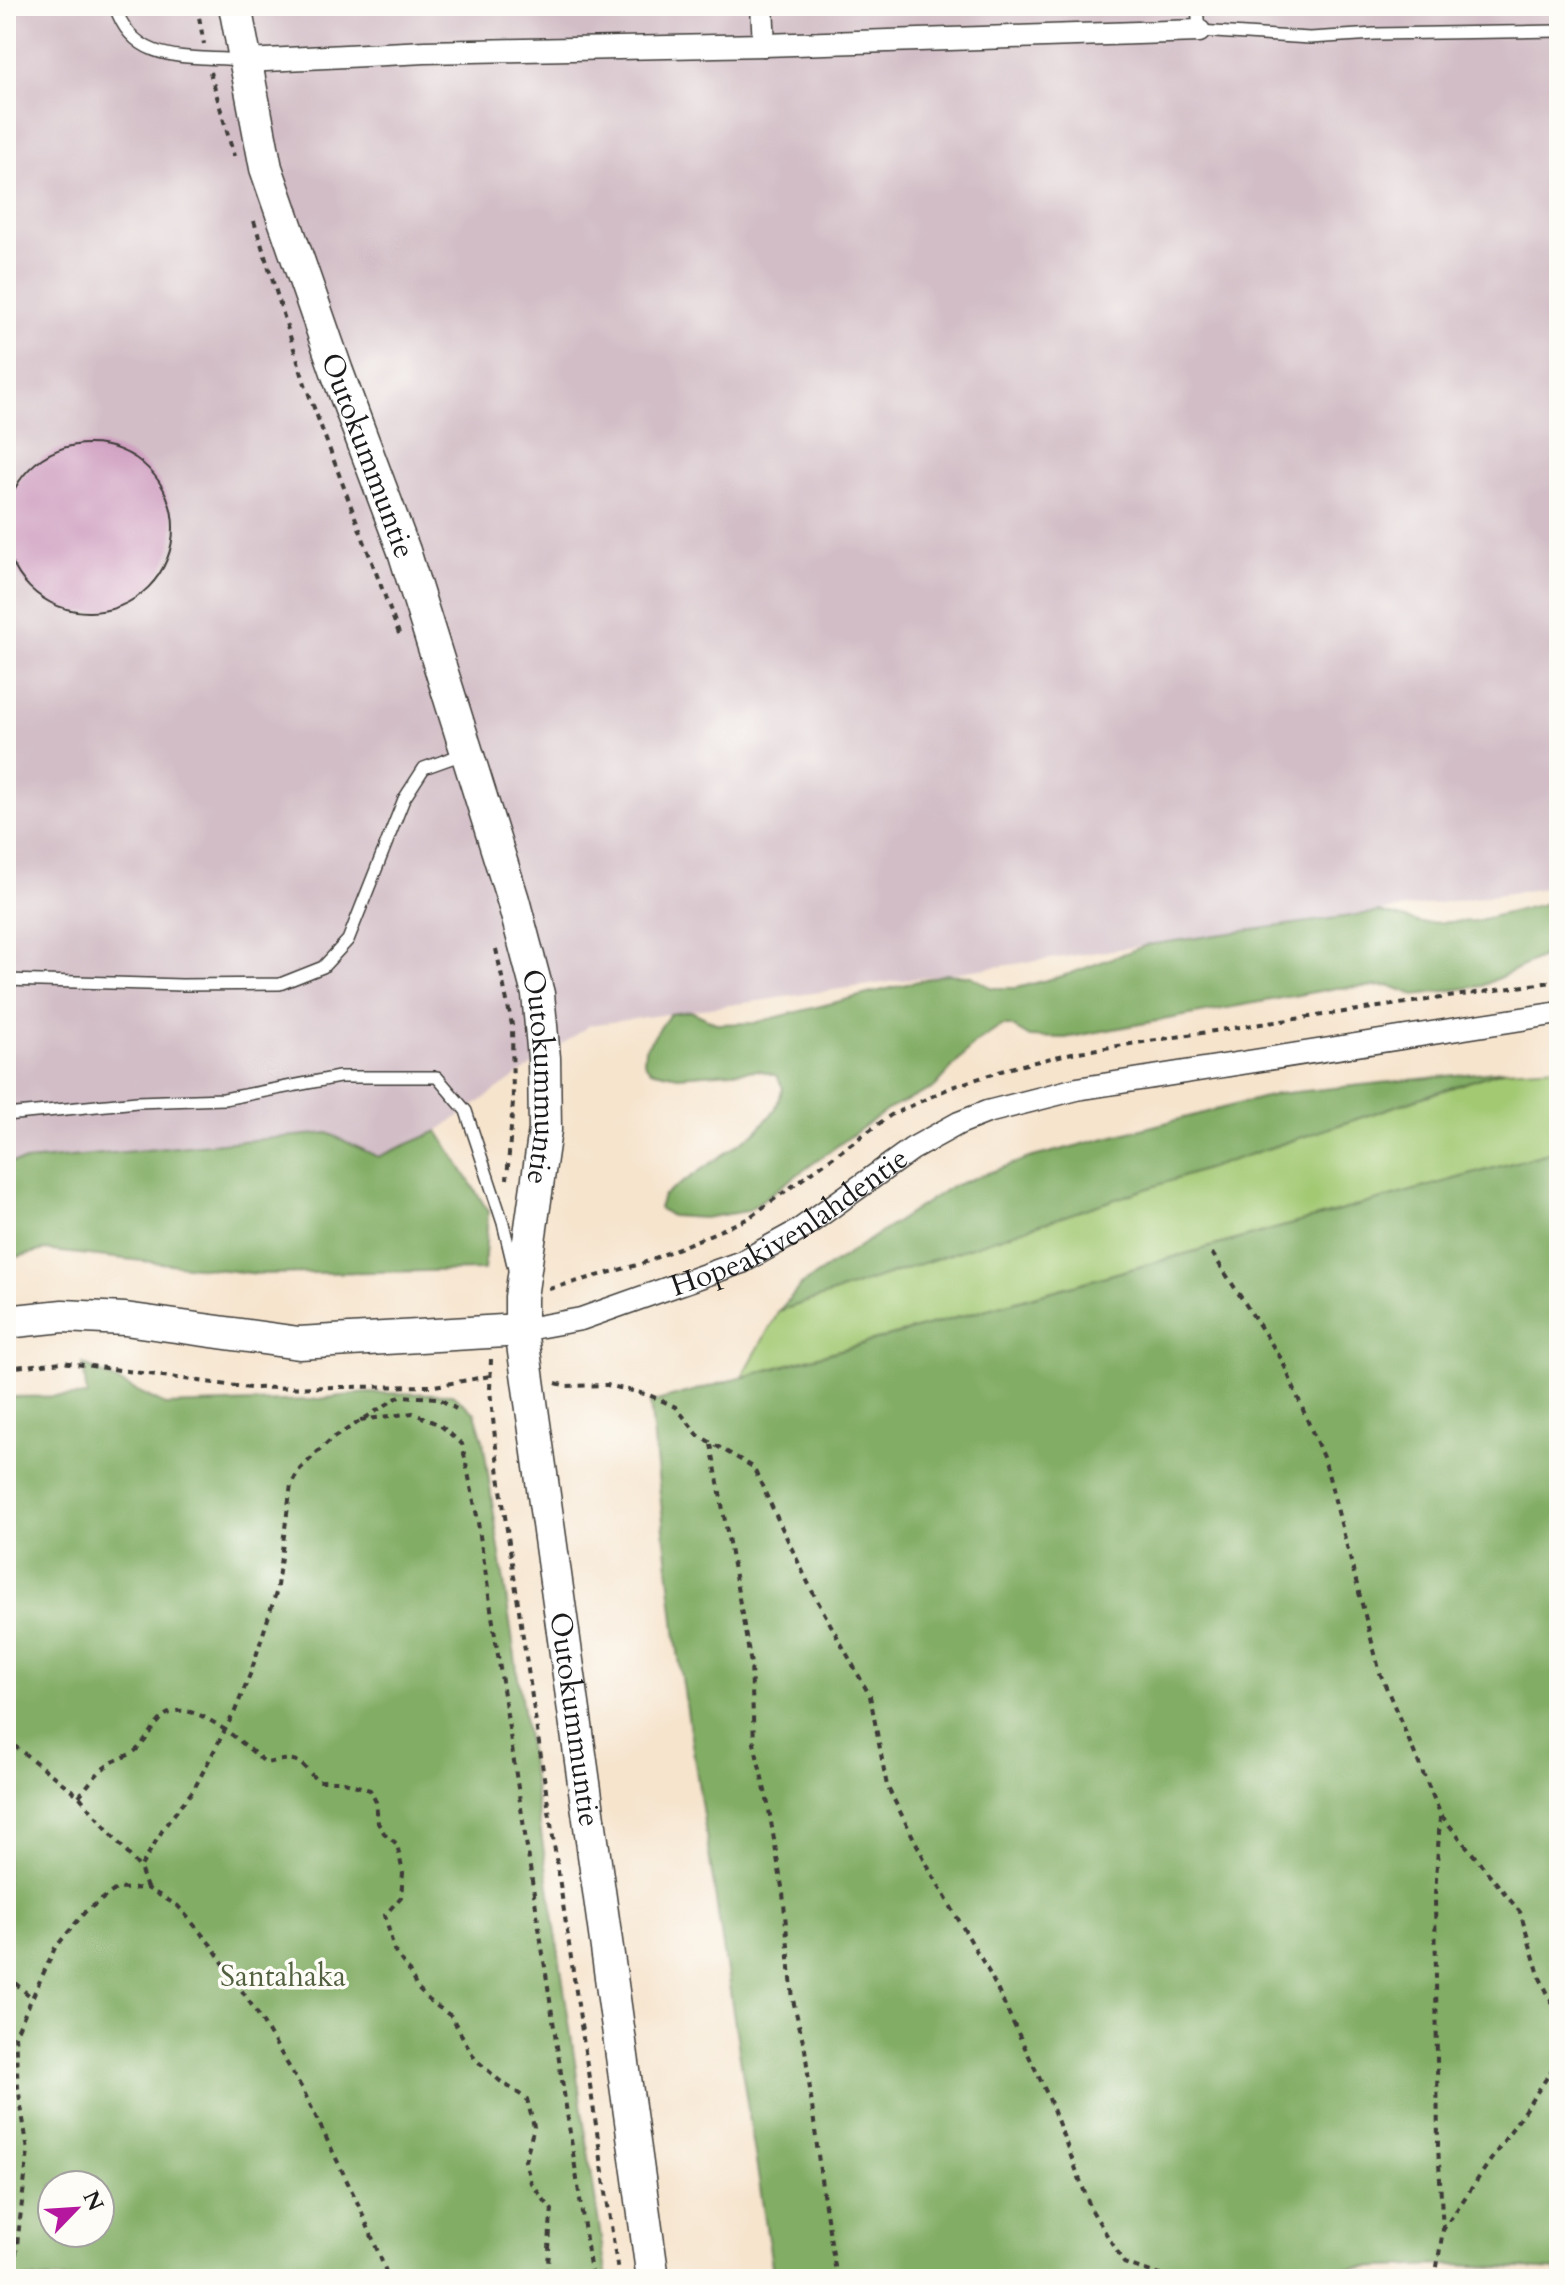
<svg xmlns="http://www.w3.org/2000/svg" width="1565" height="2285" viewBox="0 0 1565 2285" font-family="Cardo,serif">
<rect width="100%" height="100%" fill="#fdfcf7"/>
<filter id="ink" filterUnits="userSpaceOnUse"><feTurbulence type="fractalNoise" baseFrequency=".0125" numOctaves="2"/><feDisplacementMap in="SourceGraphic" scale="16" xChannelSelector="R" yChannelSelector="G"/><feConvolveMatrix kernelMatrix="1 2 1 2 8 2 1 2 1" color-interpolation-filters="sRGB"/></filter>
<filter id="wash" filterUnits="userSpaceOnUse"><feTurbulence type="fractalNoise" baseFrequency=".006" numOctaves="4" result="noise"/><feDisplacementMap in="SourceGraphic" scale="32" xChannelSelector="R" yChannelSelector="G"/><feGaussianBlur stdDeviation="1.8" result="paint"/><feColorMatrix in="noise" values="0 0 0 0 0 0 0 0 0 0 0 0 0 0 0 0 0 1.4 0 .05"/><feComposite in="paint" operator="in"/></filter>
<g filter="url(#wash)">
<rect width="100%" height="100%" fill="#f6e4cd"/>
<polygon fill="#d2bdc6" points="6,6 1559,6 1559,886 590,1025 438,1131 378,1157 328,1133 6,1163"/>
<polygon fill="#a3c973" stroke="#607248" stroke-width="2" points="1559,1067 1559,1150 742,1377 779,1311 1504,1070"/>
<g fill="#82ad65" stroke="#4f6440" stroke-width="2" fill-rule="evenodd">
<polygon points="1559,900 1559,957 1544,956 1482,986 1415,995 1391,986 1336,988 1065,1038 1030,1037 1011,1026 1002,1026 974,1044 934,1088 887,1110 747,1211 704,1218 671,1216 659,1208 663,1196 756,1132 775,1110 783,1088 777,1076 759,1070 678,1076 650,1070 644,1062 645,1049 670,1014 691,1011 718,1024 754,1023 946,974 971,976 992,988 1017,988 1069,974 1147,945 1379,912 1421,923 1475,921"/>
<polygon points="1504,1070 779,1311 801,1285 950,1187 1029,1158 1277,1094"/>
<polygon points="438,1131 488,1211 484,1270 259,1274 44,1250 6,1260 6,1163 328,1133 378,1157"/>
<polygon points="1559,1150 1559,2270 1453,2265 1317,2269 1223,2279 774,2279 676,1639 650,1403"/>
<path d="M83,1364L165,1405L311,1400L367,1393L452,1394L475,1413L483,1440L607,2279H6V1397L87,1396ZM100,2185V2233H52V2185Z"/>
</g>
<g id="blocks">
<circle fill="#ce9bbf" cx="89" cy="528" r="84"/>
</g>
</g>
<g filter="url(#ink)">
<use href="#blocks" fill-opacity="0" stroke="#3d3a37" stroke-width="2"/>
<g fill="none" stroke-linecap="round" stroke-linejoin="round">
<g stroke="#3d3a37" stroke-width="14">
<g id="lane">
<path d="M115,6C134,67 191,55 242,60"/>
<polyline points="1197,6 1199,31 1310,38 1375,34 1559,31"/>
<polyline points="6,980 182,985 280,984 323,967 348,940 404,799 424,768 463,754"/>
<polyline points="6,1115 137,1102 224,1099 339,1077 437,1077 466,1111 503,1223 514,1269"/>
</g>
</g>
<g stroke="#3d3a37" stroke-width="25">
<g id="street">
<polyline points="762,6 764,45"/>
<polyline points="246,61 425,52 764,45 1199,31"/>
<path id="s1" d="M521,1330L581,1319L742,1262L798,1231L912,1149L959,1123L987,1112L1077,1089L1559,1013"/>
</g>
</g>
<g stroke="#3d3a37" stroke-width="35">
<g id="secondary">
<path id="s2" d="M235,6L266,168L337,372L404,551L513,900L538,994L544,1058L545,1130L521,1297V1330L653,2279"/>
<polyline points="6,1322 63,1316 125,1319 299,1343 521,1330"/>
</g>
</g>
<g stroke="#3d3a37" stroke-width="4" stroke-dasharray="6 6" stroke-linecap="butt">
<polyline points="197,6 204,44"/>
<polyline points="210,72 234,156"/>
<polyline points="254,221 305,384 401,639"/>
<polyline points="496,949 512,1025 513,1102 507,1179"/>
<polyline points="1212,1253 1282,1360 1325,1462 1380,1673 1441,1815 1520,1912 1540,1978 1559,2016"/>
<polyline points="549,1289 641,1264 747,1219 891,1115 952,1087 1014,1067 1072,1053 1240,1027 1559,981"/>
<polyline points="491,1359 490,1390 499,1476 619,2279"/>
<polyline points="6,1368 62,1362 250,1388 435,1386 490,1376"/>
<polyline points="556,1383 567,1386 607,1385 649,1395 676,1407 698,1435 753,1467 811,1589 870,1696 887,1786 933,1876 990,1974 1048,2096 1091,2209 1124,2263 1163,2276 1163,2279"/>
<polyline points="360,1420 413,1413 440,1425 462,1444 477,1516 592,2279"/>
<polyline points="711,1444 751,1664 754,1743 768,1804 783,1893 793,2000 805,2049 822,2187 837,2279"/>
<polyline points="6,1736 12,1744 79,1796 140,1868"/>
<path d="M79,1796C87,1787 97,1772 108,1765C116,1759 127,1757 135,1751C147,1741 152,1728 162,1718C189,1691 245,1746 266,1763C298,1757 296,1757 317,1781H341L370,1790L376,1802L378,1823L384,1833L397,1844L403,1873L401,1897L385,1915L394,1950L409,1971L417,1988L430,2001L451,2016L475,2059L500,2081L527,2099L534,2127L525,2161L531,2183L552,2210C548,2234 551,2256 545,2279"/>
<polyline points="1440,1817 1435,1895 1438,2146 1443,2230"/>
<polyline points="147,1888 140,1868 165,1826 194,1789 235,1711 251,1672 276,1593 291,1485 300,1469 330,1440 400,1396 438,1398 456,1409"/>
<polyline points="6,1975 31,1997"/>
<polyline points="13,2279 28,2151 18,2087 15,2035 55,1948 85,1912 116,1889 147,1888 178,1906 211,1945 257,2013 303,2090 361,2210 389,2279"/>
<polyline points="1435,2279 1443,2230 1559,2060"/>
</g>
<use href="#lane" stroke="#fff" stroke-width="11"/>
<use href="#street" stroke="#fff" stroke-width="22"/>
<use href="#secondary" stroke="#fff" stroke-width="32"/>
</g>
</g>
<g text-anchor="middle" stroke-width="7" stroke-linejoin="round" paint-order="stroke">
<g font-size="30" fill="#1c1c1c" stroke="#fdfcf7">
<text dy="10" stroke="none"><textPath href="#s2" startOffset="470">Outokummuntie</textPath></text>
<text dy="10" stroke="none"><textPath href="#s2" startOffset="1118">Outokummuntie</textPath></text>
<text dy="10" stroke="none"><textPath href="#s1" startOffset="292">Hopeakivenlahdentie</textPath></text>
<text dy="10" stroke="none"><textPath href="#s2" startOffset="1766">Outokummuntie</textPath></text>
</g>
<g font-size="30" fill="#52613f" stroke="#fdfcf7">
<text x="283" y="1986">Santahaka</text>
</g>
</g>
<rect width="1565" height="2285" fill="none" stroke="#fdfcf7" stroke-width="32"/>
<g transform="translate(76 2209) rotate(65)"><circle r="38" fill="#fdfcf7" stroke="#a3a29f" stroke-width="2"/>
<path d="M0-6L14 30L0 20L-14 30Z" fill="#b5179e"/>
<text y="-12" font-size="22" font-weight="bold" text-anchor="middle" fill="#1c1c1c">N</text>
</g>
</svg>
